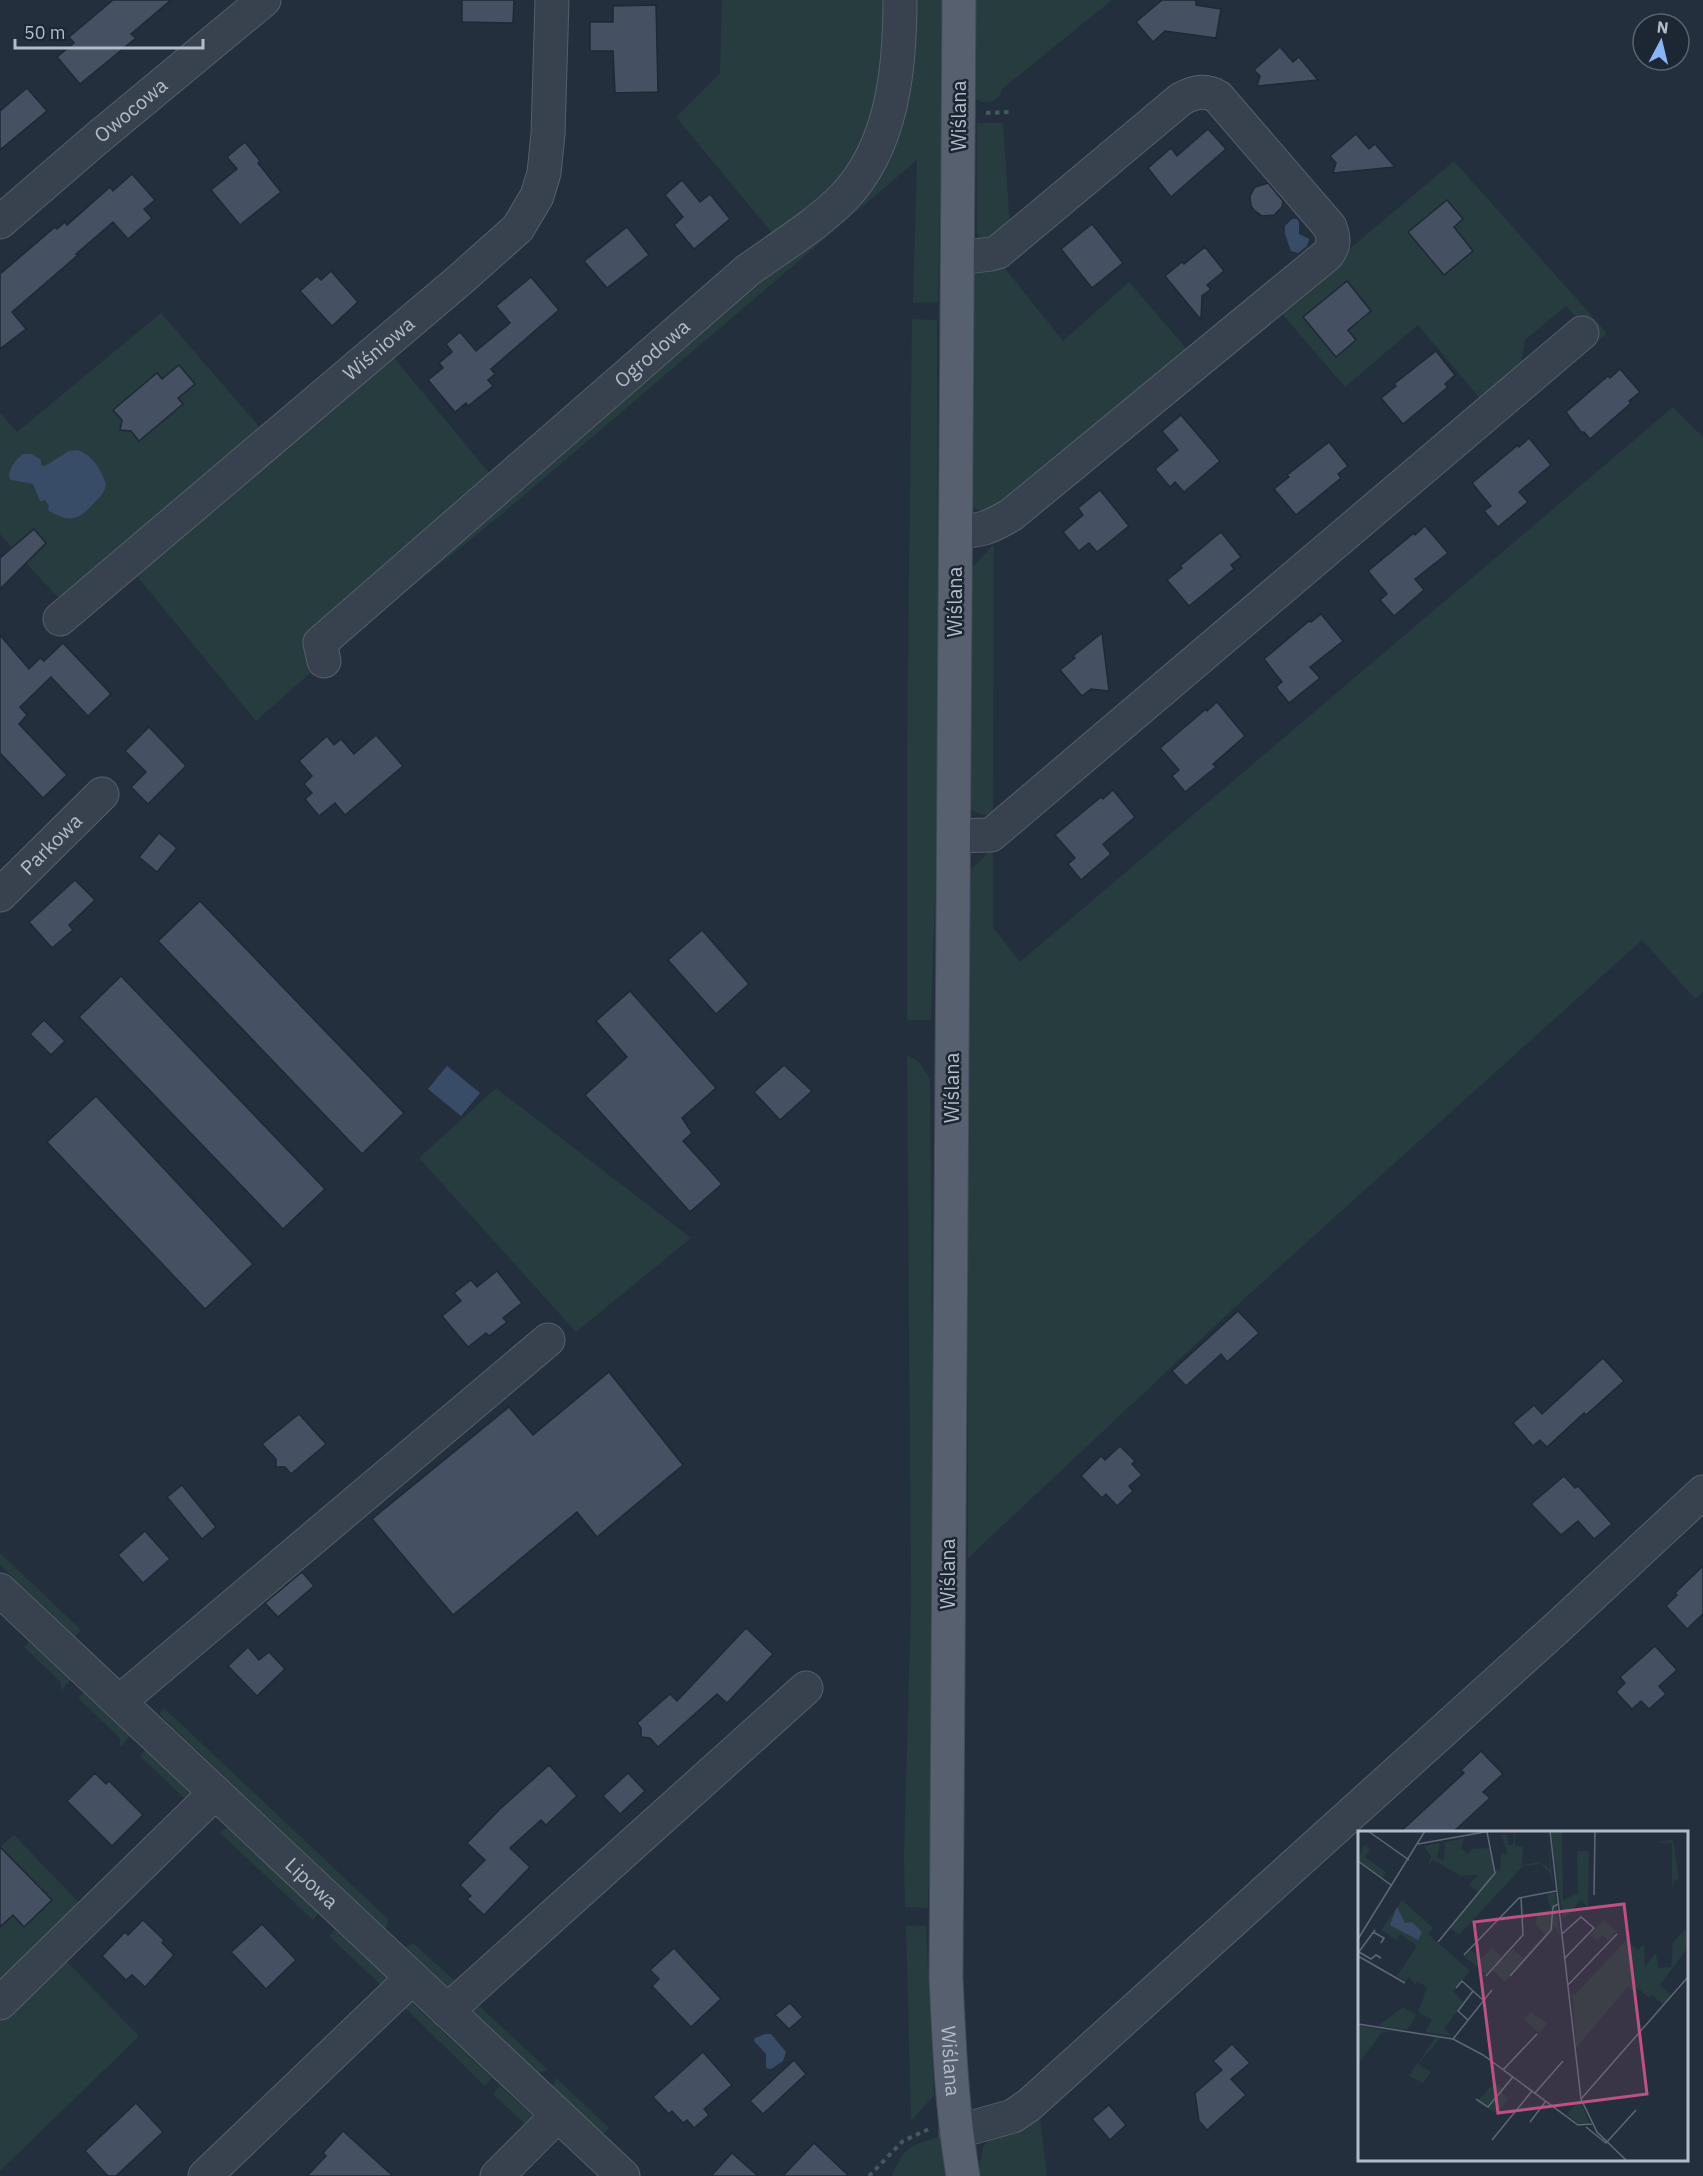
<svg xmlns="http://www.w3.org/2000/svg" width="1703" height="2176" viewBox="0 0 1703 2176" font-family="'IBM Plex Sans',sans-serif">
<rect width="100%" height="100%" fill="#242f3e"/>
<g fill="#263c3f">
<polygon points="722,0 944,0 938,302 913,303 917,160 502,514 362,627 256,721 132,570 391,354 490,474 773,234 676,117 720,73"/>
<path d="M972,0H1112L1002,89C999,104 982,105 972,97Z"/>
<polygon points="977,123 1003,123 1010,228 983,241 978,239 977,232"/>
<polygon points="1454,161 1607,333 1597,341 1566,306 1525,340 1520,371 1482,401 1418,325 1345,387 1278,309"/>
<polygon points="999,261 1063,341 1129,282 1192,355 992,511 978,510 969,503 972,265"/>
<polygon points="161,313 262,430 61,601 0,534 0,413 17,432"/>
<polygon points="912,319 937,320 938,800 931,1020 907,1020 907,748"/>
<polygon points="1673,407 1703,437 1703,992 1695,999 1642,940 1245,1298 968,1558 968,872 993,848 993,927 1020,962"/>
<polygon points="994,544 993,815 983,815 968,809 972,568"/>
<polygon points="907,1055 919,1062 930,1079 935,1645 928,1908 905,1907 904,1856 911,1605"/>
<polygon points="496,1088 691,1238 576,1332 419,1158"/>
<polygon points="0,1553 81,1630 75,1636 0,1565"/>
<polygon points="34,1636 75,1674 61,1691 61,1682 24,1647"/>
<polygon points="88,1688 134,1731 120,1747 120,1738 78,1698"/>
<polygon points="164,1708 388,1919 386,1930 159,1714"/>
<polygon points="148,1746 215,1816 209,1823 207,1821 65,1960 139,2036 0,2171 0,1847 14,1835 79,1903 186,1800 140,1756"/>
<polygon points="229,1827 322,1909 313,1920 219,1832"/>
<polygon points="340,1924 390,1975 383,1987 329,1936"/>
<polygon points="906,1926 926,1926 934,2095 911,2121"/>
<polygon points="413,1943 456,1982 454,1997 404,1948"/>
<polygon points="408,1999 492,2078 485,2086 400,2003"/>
<polygon points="474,2001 548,2070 532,2076 470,2013"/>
<polygon points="556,2078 609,2128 598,2140 551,2095"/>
<polygon points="500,2086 537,2120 529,2128 493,2094"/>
<polygon points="1040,2118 1047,2176 978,2176 983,2147 992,2136"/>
<path d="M941,2136L948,2176H892C905,2145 910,2146 941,2136Z"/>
</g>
<g fill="#394c67">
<polygon points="1292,219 1297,219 1299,222 1299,234 1309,239 1307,246 1298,253 1291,251 1285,234 1285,226"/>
<path d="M77,450C91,453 103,472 106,485C104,494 98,499 92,505C77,522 67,522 48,510L49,506L45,500L40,501L33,484L11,480L9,477C9,468 16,459 23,454H32L41,460V465L45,466L69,451Z"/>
<polygon points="447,1066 480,1093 461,1116 428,1089"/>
<polygon points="765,2034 771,2034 786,2052 783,2061 771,2069 766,2068 766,2054 754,2041 755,2038"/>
</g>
<g fill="#455162" stroke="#1f2835" stroke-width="1.5">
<polygon points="113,0 171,0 131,34 136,38 80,84 57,57 74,43 69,37"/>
<polygon points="462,0 514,0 513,23 462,22"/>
<polygon points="1162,0 1196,0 1196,5 1221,9 1216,38 1165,31 1153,42 1136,22"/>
<polygon points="656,5 658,92 615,93 613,51 590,51 590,22 613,22 613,6"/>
<polygon points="1280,47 1293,62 1299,57 1318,80 1257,86 1260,76 1254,70"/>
<polygon points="27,88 47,111 0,150 0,111"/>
<polygon points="1208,129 1226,149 1171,197 1148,168 1171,148 1177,156"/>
<polygon points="1356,134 1369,149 1375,144 1395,167 1333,173 1336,163 1330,156"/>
<polygon points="245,142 260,161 258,163 281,192 240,225 211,190 237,169 227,157"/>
<polygon points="132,174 155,200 144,209 152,218 128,239 113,222 76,254 78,255 12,312 26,329 0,349 0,274 55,227 57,229 65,222 67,225 110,187 113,191"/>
<polygon points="682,180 700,202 710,194 730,219 694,249 674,225 683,217 665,195"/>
<polygon points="1268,183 1283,201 1282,207 1274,215 1262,216 1254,210 1251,206 1250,196 1255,187"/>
<polygon points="1447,200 1463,219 1454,227 1473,251 1444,275 1408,232"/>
<polygon points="1092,224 1123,263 1092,288 1061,249"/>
<polygon points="627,227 649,255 607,288 584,261"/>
<polygon points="1205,247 1224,271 1207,285 1211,289 1202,296 1201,320 1165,276 1182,262 1184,264"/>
<polygon points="331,271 358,302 332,326 300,291 317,276 321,280"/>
<polygon points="531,277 559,310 491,369 495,374 488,380 493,386 468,406 466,403 455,412 428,380 443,368 439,363 452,352 446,344 460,332 476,351 510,323 496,306"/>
<polygon points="1347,281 1371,311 1348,330 1356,340 1336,357 1303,317"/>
<polygon points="1436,351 1455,375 1445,384 1448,387 1403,424 1381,398 1396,386 1394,384"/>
<polygon points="179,365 195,384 178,398 183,404 139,441 131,431 120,430 122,420 113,410 157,373 162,379"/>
<polygon points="1620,369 1640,392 1629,401 1631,403 1590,439 1584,432 1581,432 1566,412 1608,376 1610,378"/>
<polygon points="1181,415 1220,461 1184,492 1175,482 1170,487 1155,469 1178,450 1162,431"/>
<polygon points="1529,438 1551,465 1519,492 1528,502 1498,527 1484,511 1491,506 1472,483 1518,445 1519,447"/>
<polygon points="1329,442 1348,466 1338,474 1341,478 1296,515 1274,489 1289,477 1287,475"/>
<polygon points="1100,490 1129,526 1097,552 1089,543 1079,551 1063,532 1083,515 1078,508"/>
<polygon points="1425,526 1448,553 1415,579 1424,590 1394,616 1380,600 1387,594 1368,571 1414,533 1415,535"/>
<polygon points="34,529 46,543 0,589 0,558"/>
<polygon points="1221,532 1241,557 1231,565 1234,569 1189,606 1167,580 1182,568 1180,566"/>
<polygon points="1321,614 1343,641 1310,667 1320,678 1289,703 1276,687 1282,682 1264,659 1309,621 1311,622"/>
<polygon points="1102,633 1109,691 1091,689 1082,696 1060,670 1075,658 1073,656"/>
<polygon points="0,635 29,669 40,658 44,661 63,643 111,694 88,716 51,677 20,707 27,715 19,724 67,775 43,798 0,753"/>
<polygon points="1217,702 1245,736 1213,764 1216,767 1185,792 1172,776 1179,770 1160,748 1206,709 1207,711"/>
<polygon points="149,727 186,766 148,804 131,787 146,772 125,751"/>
<polygon points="376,735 403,766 345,815 335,803 319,816 305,799 312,793 304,784 312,776 299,761 327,736 334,745 341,739 354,754"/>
<polygon points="1113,790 1135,817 1103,844 1111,854 1081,880 1068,864 1075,858 1055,835 1101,797 1103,799"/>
<polygon points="159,833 177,848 157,872 139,857"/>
<polygon points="75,880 95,900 69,925 73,930 52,948 29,922"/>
<polygon points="200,901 404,1113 362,1154 158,941"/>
<polygon points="702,930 749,984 716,1014 668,960"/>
<polygon points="121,976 325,1189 283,1229 79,1017"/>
<polygon points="630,991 716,1088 682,1118 692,1133 683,1141 722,1184 690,1212 585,1095 627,1057 596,1021"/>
<polygon points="44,1020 65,1041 51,1055 30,1034"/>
<polygon points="784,1065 812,1091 780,1120 754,1092"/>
<polygon points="96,1096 253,1264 205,1309 47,1142"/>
<polygon points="497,1271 522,1303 503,1318 507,1322 489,1336 486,1333 468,1347 442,1316 461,1301 454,1293 471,1280 477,1287"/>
<polygon points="1238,1311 1259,1333 1227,1362 1221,1354 1186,1386 1172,1371"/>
<polygon points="1603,1358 1624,1381 1586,1415 1584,1413 1547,1447 1540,1440 1533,1446 1513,1423 1534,1405 1542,1414"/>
<polygon points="609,1372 683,1465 597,1537 577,1512 453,1615 372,1519 509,1407 533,1435"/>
<polygon points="299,1414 326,1444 291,1474 285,1467 276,1467 276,1459 262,1444"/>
<polygon points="1120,1446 1135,1461 1132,1464 1142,1475 1129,1486 1133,1491 1117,1506 1106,1494 1102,1498 1081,1476 1101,1456 1105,1460"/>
<polygon points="1564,1476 1575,1488 1578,1486 1612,1524 1594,1539 1578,1521 1561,1535 1531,1504"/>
<polygon points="182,1485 216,1527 202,1539 167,1497"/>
<polygon points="145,1531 170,1559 143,1583 118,1555"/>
<polygon points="1703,1566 1703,1614 1687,1629 1666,1606 1677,1595 1675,1593"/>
<polygon points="302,1572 314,1586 278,1617 265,1603"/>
<polygon points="746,1628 773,1654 744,1685 727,1703 717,1694 658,1747 650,1738 641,1737 641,1728 637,1723 670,1694 677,1701"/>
<polygon points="1655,1646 1677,1670 1659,1686 1666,1694 1649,1709 1641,1701 1632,1709 1616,1692 1625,1683 1620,1677"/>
<polygon points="248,1647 259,1660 269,1652 285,1669 257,1696 228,1666"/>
<polygon points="1481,1751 1503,1774 1483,1792 1490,1798 1452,1833 1399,1833 1464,1773 1461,1770"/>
<polygon points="549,1765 577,1796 546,1825 541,1820 510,1848 530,1867 484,1915 467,1899 471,1896 460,1885 485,1860 467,1843 500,1809"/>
<polygon points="95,1773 106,1784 109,1781 143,1815 112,1846 67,1801"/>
<polygon points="628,1773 645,1791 620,1814 603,1796"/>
<polygon points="0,1847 52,1900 24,1927 13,1915 0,1927"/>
<polygon points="143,1920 164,1940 162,1943 174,1955 145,1987 132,1975 126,1980 102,1956 125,1932 128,1935"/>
<polygon points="262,1924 296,1960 266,1989 231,1952"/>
<polygon points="674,1948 721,1999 691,2027 652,1986 659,1979 650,1970"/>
<polygon points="790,2003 803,2017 789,2029 775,2015"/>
<polygon points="1232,2044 1250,2063 1231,2079 1246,2095 1207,2130 1199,2121 1195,2093 1222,2070 1213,2061"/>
<polygon points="703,2052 732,2085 704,2109 709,2115 694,2128 687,2120 683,2123 672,2111 669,2114 653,2097"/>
<polygon points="794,2060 806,2074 763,2114 750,2101"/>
<polygon points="136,2103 163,2132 116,2176 108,2176 85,2151"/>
<polygon points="1109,2105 1126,2125 1110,2140 1092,2119"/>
<polygon points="343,2131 393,2176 307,2176 326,2156 323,2153"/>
<polygon points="814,2143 849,2176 783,2176"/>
<polygon points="732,2153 758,2176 711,2176"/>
</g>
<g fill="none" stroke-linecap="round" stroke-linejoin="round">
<g stroke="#565f6c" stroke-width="35">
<g id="minor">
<path id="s1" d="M0,222L95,140L264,0"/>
<path d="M956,531C982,531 988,528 1011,515L1327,255C1335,245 1334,239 1330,227L1218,97C1205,89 1194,92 1181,99L998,252L991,254L958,258"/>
<path id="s2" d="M60,619L462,278L518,228L537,196L544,173L548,134L552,0"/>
<path id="s3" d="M324,661L320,643L748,270C780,247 815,226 843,198C893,147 900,67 900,0"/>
<polyline points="954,836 991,835 1582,333"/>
<path id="s4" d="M0,895L102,794"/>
<path id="s5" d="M0,1590L623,2176"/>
<polyline points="119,1702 548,1340"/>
<polyline points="0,2003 215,1793"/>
<polyline points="447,2011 806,1688"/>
<polyline points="956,2132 1013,2116 1029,2105 1559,1626 1703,1492"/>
<polyline points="205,2176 412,1978"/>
<polyline points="497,2176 558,2115"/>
</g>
</g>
<g stroke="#414a57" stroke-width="35">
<g id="major">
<path id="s6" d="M959,0L946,1978C949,2044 952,2111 963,2176"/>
</g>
</g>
<g stroke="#44595c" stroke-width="4" stroke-dasharray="4.5 4.5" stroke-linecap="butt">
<polyline points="986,113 1011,112"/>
<polyline points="869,2176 903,2141 929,2129"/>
</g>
<use href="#minor" stroke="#38414e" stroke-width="33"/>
<use href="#major" stroke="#56606e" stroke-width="33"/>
</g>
<g text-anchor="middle" stroke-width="5" stroke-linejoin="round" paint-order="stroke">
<g font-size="20" fill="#b4bcc9" stroke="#1d2633">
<text dy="7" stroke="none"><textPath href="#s1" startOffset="172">Owocowa</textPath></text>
<text transform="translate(959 116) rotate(-90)" y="7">Wiślana</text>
<text dy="7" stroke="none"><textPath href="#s2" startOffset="418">Wiśniowa</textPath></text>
<text dy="7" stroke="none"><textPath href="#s3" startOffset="459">Ogrodowa</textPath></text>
<text transform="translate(955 602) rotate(-90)" y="7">Wiślana</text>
<text dy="7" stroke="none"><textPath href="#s4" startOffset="72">Parkowa</textPath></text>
<text transform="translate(952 1088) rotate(-90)" y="7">Wiślana</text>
<text transform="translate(948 1574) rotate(-90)" y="7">Wiślana</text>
<text dy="7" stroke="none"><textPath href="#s5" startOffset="428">Lipowa</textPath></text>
<text dy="7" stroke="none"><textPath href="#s6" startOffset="2061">Wiślana</textPath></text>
</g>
</g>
<g transform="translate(1358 1831)">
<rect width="330" height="330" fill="#242f3e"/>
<path d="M142,0H157V15L165,16L164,34L181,31L192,38L190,10L196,59L192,42L183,33L165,35L101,104L92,97L120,61L111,54L120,44L103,45L75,29L70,35L73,25L66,15L82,12L79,27L86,29L87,12H84L112,6L106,8L103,17L110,23L114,18L132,17L138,42V38L142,40L143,23H150L143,4H149L150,14H155L156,7V1ZM193,0H204L205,69L220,62L219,20H231L230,76L223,69L205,89ZM315,8L321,48L316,49L314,60V12H298ZM6,14L12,19L7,26L28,41L24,47L0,29ZM197,62L202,107L198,96L147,151L134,139L155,118L165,127L187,103L177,94L180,81L193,79L189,63ZM44,69L75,97L70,103L112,140L95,160L106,171L86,198L95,205L67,201L74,189L60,181L69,156L59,150L57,154L51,146L48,150L39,145L59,115L42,103L38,109L23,99ZM246,89L261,103L257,101L251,110L244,104L239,110L232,104ZM330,96V116L302,154L313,164L306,174L294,164L292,167L279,157L276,160L270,156L218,217L214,161L217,164L268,109L280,119L286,113L287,135L298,122L300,137L313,136L315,111ZM134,117L144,126L128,143L107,126L113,119L123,128ZM45,176L58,184L49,199L20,195ZM172,181L190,192L181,202L166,188ZM0,194L35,201H24L0,233ZM50,203L83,206L60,233L73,241L65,252L51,245L78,206ZM148,242L153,246L144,262L151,268L139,282L118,271L137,252L144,257L152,247ZM222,268L231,292L222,294L209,283Z" fill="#263c3f"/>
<path d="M39,76L47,92L54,91L64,101L60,109L32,94Z" fill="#394c67"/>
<path fill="none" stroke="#5e6776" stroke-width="1.5" d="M10,0L51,29M192,0L223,268L239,301L269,330M60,13L132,0M0,30L33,54M236,64L237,0M15,101L26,107L23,112M204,103L223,86L236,97L207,127M0,108L67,0M80,111L137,42L129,1M1,121L13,128L18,124L23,127M0,122L17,99M106,124L161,67L198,60M0,125L47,152M128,145L165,104L163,66M152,145L193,99L195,76L200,73M210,154L259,103M98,157L104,150L126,170M110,189L100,180L115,160M0,193L95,208L125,224L220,294L234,293M95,208L134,159M145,239L179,203M177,262L205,230M118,268L130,276L155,246M223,268L330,146M172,291L188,270M228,296L248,312L278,279M134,309L174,260"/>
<path fill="#bd5182" fill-opacity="0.15" stroke="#bd5182" stroke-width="3" d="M266,73L289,263L140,282L116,91Z"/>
<rect width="330" height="330" fill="none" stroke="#b4bcc9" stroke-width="3"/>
</g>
<g transform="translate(1661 42) rotate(7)"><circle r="28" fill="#1d2633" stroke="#59626f" stroke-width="1.5"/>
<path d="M0-4.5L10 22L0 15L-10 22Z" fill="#8ab4f8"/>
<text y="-9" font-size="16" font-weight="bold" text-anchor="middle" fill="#b4bcc9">N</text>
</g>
<path d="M15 39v9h188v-9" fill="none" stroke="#b4bcc9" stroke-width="3"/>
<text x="24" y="39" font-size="18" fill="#b4bcc9" stroke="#1d2633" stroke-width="4.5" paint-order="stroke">50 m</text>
</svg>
